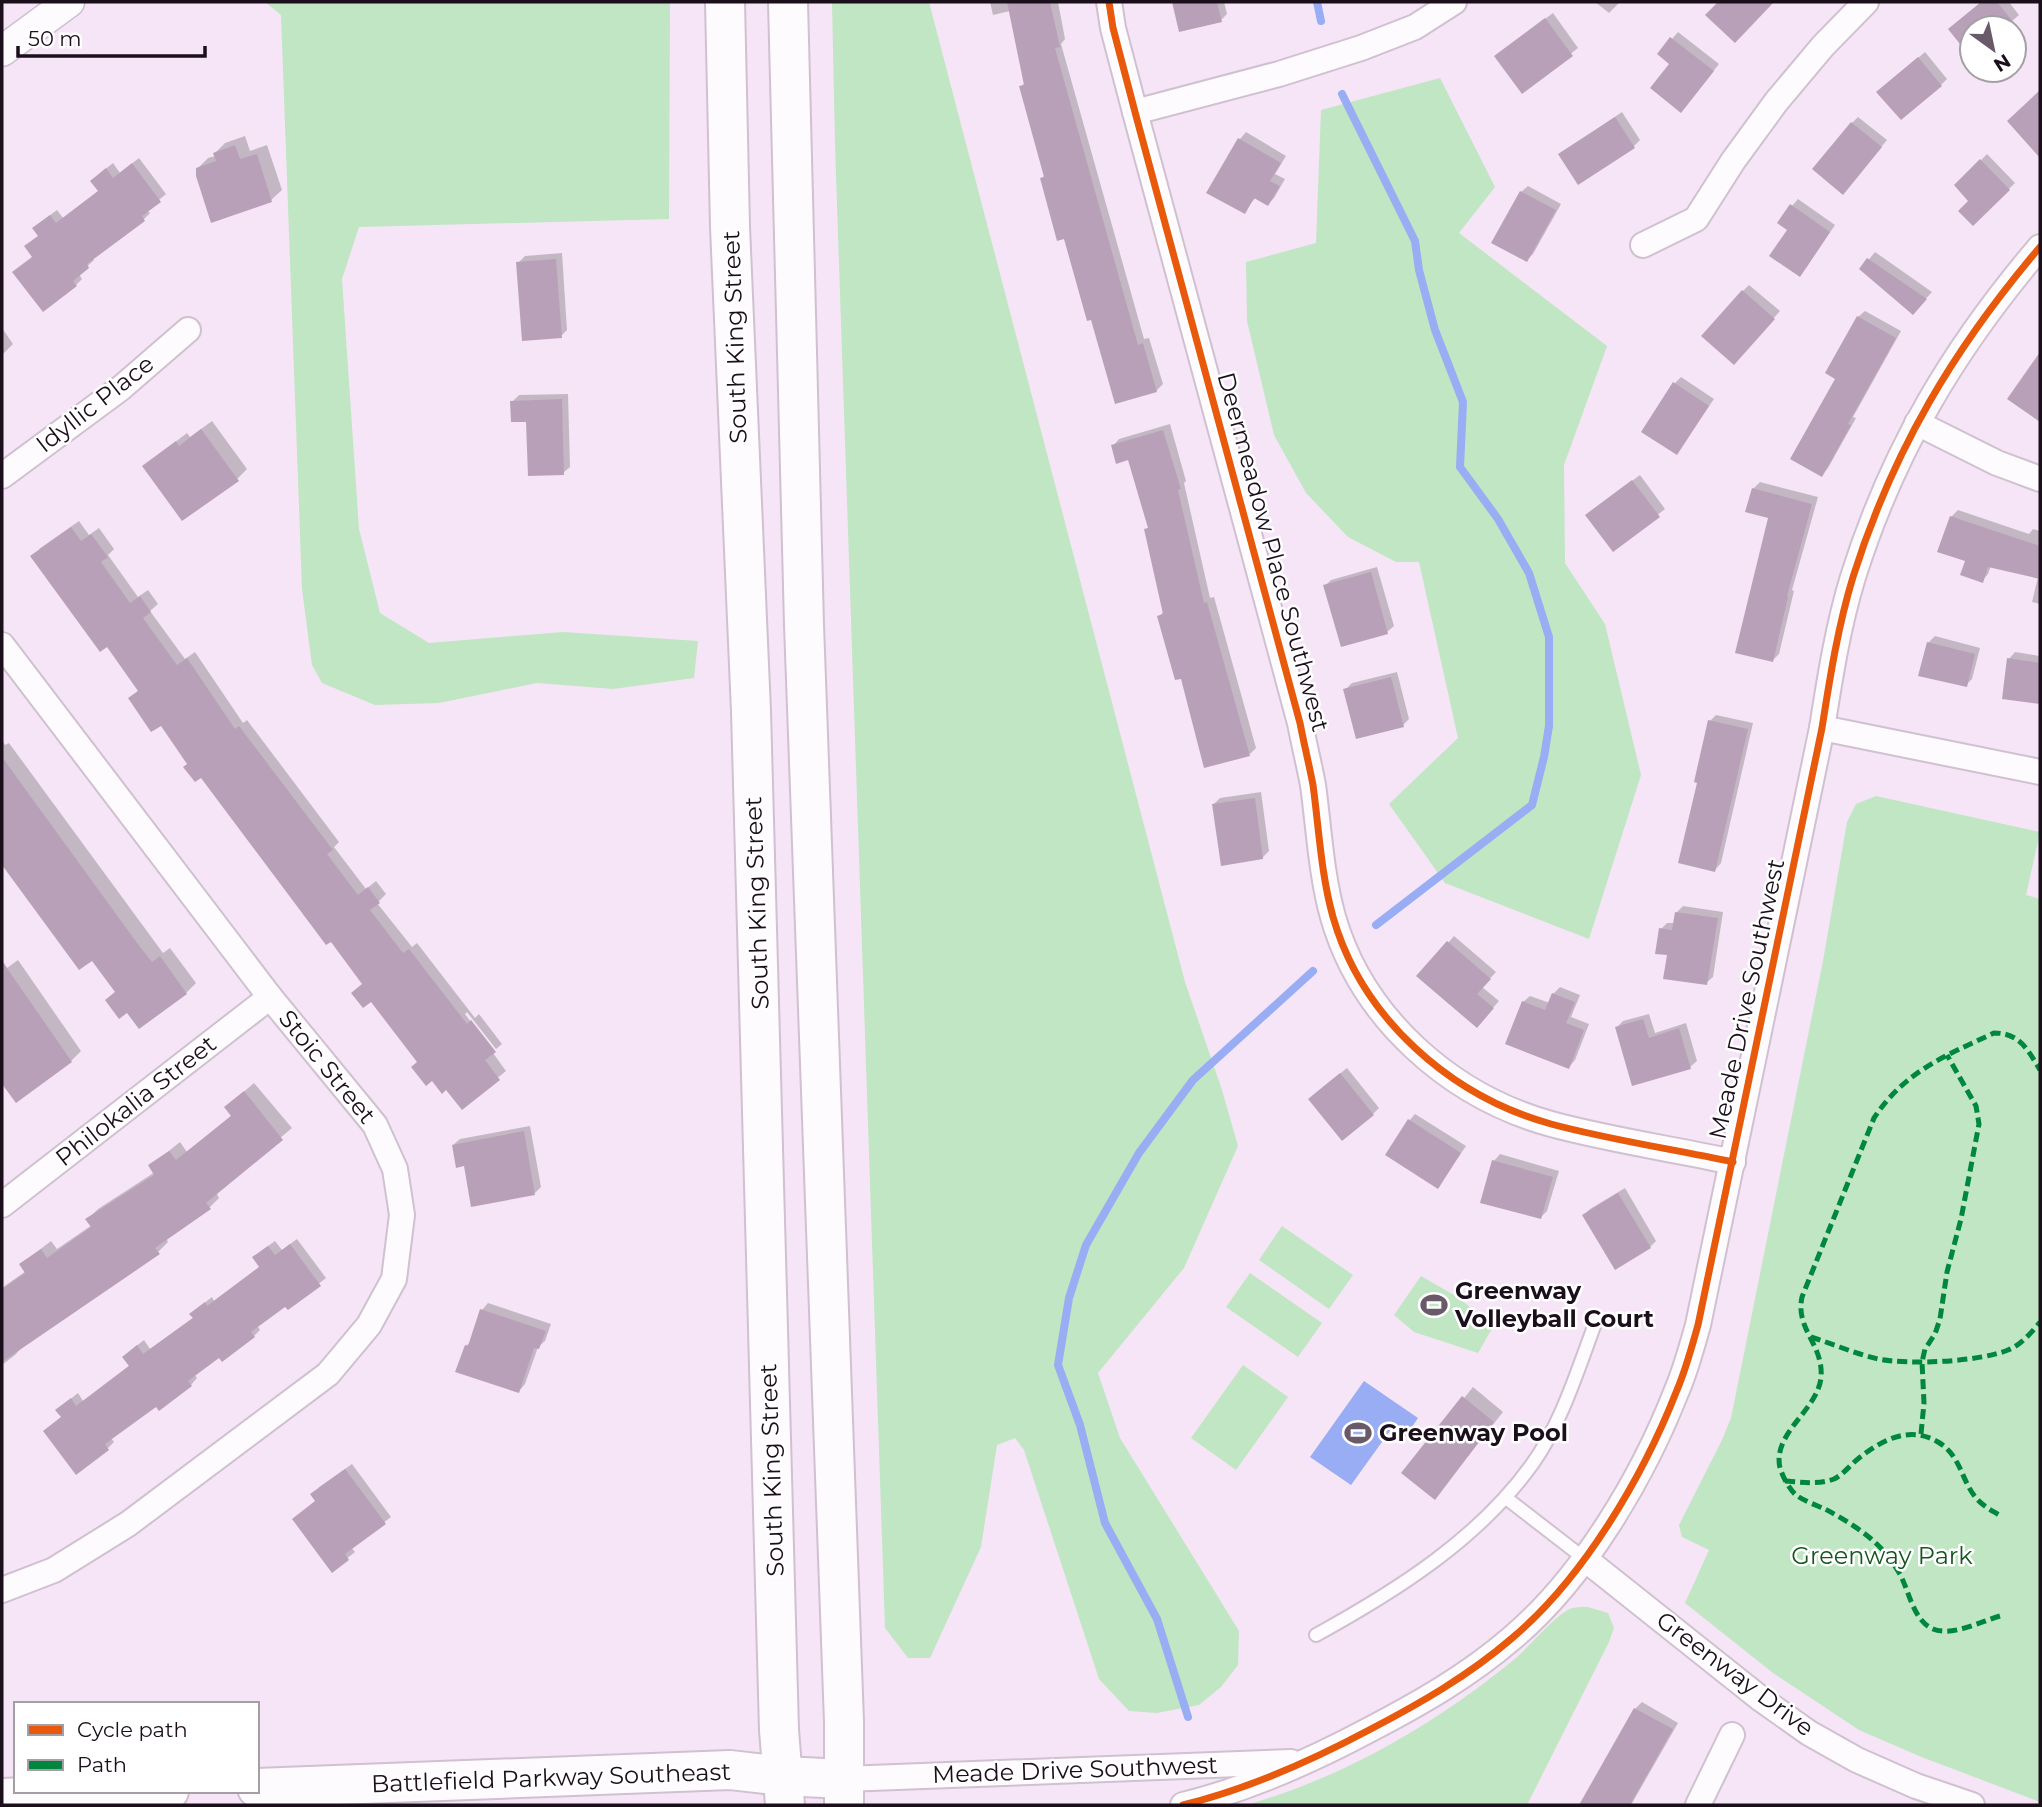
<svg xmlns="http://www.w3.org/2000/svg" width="2042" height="1807" viewBox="0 0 2042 1807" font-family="Montserrat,sans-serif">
<rect width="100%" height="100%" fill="#f6e5f6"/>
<g fill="#c0e6c3">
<polygon points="265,2 670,2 669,219 359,227 342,279 359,529 380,613 429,643 563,632 698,641 694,678 613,689 537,683 439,703 375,705 322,683 312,665 302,589 281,15"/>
<polygon points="832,2 929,2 1185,982 1222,1090 1238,1146 1184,1268 1098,1373 1120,1438 1239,1631 1238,1665 1221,1687 1199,1705 1157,1713 1129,1711 1099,1679 1024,1450 1015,1438 997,1445 981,1547 930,1658 908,1658 885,1628 835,145"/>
<polygon points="1440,78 1495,187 1459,233 1607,346 1564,465 1565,563 1605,624 1641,775 1589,939 1445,883 1389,804 1458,738 1419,562 1396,562 1348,537 1306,493 1274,435 1247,321 1246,262 1316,243 1321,110"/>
<polygon points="1876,796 2040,832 2026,895 2040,899 2040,1802 1919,1756 1859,1730 1773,1673 1685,1603 1709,1550 1682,1537 1679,1525 1722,1440 1731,1418 1823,961 1847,822 1856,804"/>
<polygon points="1282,1226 1353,1275 1329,1309 1259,1260"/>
<polygon points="1250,1273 1322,1323 1298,1357 1226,1307"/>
<polygon points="1421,1276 1454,1295 1494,1325 1478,1353 1414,1332 1394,1315"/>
<polygon points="1243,1365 1288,1397 1236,1470 1191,1438"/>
<path d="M1588,1607L1608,1613L1614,1628L1609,1642L1527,1805H1246C1345,1777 1437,1723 1516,1658C1530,1646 1557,1613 1572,1608C1576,1607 1583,1607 1588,1607Z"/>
</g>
<polygon fill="#98adf3" points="1364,1381 1418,1418 1405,1437 1392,1428 1351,1485 1310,1457"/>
<g fill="#0003">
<polygon points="990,2 1058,2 1065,39 1061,44 1144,339 1149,338 1163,384 1156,391 1065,237 1042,178 1045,175 1021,87 1025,82 1010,11 993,15"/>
<polygon points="1174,2 1224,2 1227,14 1221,20 1181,30"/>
<polygon points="1595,2 1620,2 1609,13"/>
<polygon points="1982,2 2009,2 2019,15 2004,28 1972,28 1972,53 1956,23"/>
<polygon points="1553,13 1578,48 1523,92 1503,50"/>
<polygon points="1678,32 1719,64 1687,104 1671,64 1659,54"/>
<polygon points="1925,52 1947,79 1941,85 1885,86"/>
<polygon points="1622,112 1640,140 1633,147 1560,154"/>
<polygon points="1858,117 1887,140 1849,186 1852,123"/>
<polygon points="1246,132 1286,156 1275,174 1285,179 1274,198 1268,204 1256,197 1244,212 1209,192 1240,139"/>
<polygon points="245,136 250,151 267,145 282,190 271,200 212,220 198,168 208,158 215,156 215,153 225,143"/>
<polygon points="1987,154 2015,183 1973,224 1970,201 1957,185"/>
<polygon points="139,158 166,194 147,210 150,213 144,219 93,258 94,260 79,274 82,279 76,285 34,256 41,222 57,210 63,218 100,190 98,175 113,163 120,173"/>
<polygon points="1528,186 1561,204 1533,254 1527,260 1521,192"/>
<polygon points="1798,199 1835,225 1806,268 1792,206"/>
<polygon points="1875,252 1932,292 1919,306 1861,269"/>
<polygon points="562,253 567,330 561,336 518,263 525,256"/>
<polygon points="1749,285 1780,311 1740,356 1743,291"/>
<polygon points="1865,311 1901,331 1853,417 1856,418 1828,468 1822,475 1837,378 1858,317"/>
<polygon points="2,328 13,344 2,355"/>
<polygon points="1681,377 1714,399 1677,452 1675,383"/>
<polygon points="568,394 570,467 563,473 512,402 519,395"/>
<polygon points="212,421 247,469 237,479 144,466 187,433 190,437"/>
<polygon points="1170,424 1186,481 1184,483 1210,598 1214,597 1256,748 1250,754 1182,677 1159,617 1164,611 1146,530 1150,526 1129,458 1113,446 1119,439"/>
<polygon points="1640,475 1665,509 1613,550 1594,509"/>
<polygon points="1760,482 1818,497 1792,590 1794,591 1779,654 1773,660 1770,517 1748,511 1754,488"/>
<polygon points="1958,510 2029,534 2033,529 2040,531 2040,604 2032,602 2038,577 1991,566 1988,574 1982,581 1967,560 1951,517"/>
<polygon points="79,521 89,535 99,528 114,549 108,555 138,597 148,590 158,604 150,611 185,659 195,652 243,723 247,720 339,842 334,847 366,889 376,881 386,894 377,903 412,947 417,943 475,1018 479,1014 502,1044 496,1049 467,1012 465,1014 506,1071 462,1107 447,1088 419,1061 364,983 202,775 189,764 161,723 130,698 140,689 39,549"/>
<polygon points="1377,567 1394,626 1387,632 1325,586 1331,580"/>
<polygon points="1935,636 1980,648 1972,679 1966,685 1928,643"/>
<polygon points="2015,652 2040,656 2040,703 2004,697 2009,659"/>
<polygon points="1397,672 1409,719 1403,725 1345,690 1352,683"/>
<polygon points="1716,715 1753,723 1721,863 1715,870 1699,781 1710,721"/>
<polygon points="2,740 5,745 9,743 163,953 170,948 196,983 186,993 128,1010 107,1000 116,991 92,958 30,902 2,862"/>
<polygon points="1261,792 1269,851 1262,858 1214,804 1220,798"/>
<polygon points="1683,906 1723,912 1713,977 1706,983 1661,929 1667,923 1675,923 1677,912"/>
<polygon points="1454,936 1496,972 1482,987 1499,1001 1483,1019 1448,943"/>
<polygon points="2,960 7,968 18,960 81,1051 71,1061 9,1076 2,1065"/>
<polygon points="1560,987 1580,995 1571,1017 1589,1024 1575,1060 1569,1067 1523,1002 1530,996 1550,1003 1553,994"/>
<polygon points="1649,1014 1655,1033 1686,1023 1697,1061 1690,1067 1633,1084 1616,1028 1623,1021"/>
<polygon points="1347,1068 1379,1108 1373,1114 1317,1092"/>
<polygon points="254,1083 292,1128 216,1192 219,1198 209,1208 166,1238 168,1242 158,1252 25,1344 15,1355 2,1365 2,1288 26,1271 21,1264 51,1241 57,1249 92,1225 88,1219 98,1209 155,1172 150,1166 180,1142 187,1152 232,1115 226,1107"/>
<polygon points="1415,1114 1466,1146 1438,1186 1409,1121"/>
<polygon points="530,1126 541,1187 535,1193 465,1164 453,1145 460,1139"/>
<polygon points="1500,1154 1559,1171 1547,1211 1541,1217 1494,1161"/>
<polygon points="1625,1188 1656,1241 1650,1247 1584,1215 1590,1209"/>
<polygon points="297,1239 326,1278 288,1308 286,1304 257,1325 260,1330 254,1336 219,1355 194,1374 197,1378 191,1385 160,1408 157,1404 111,1438 114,1442 108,1448 62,1416 57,1410 78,1393 83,1401 130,1365 131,1350 144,1340 150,1349 194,1317 198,1308 212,1297 214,1301 261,1266 261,1251 275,1241 282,1250"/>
<polygon points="488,1303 551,1324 545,1341 538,1347 525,1384 519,1391 466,1346 471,1341 482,1310"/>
<polygon points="1473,1387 1503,1412 1435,1498 1404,1473"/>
<polygon points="352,1464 391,1517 351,1547 355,1552 332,1570 317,1501 318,1488"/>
<polygon points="1642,1702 1678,1723 1631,1805 1582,1805 1635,1709"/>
</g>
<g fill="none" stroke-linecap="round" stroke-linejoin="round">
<g stroke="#98adf3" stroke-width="8">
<polyline points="1317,2 1321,21"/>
<polyline points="1342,94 1415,241 1419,270 1435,330 1463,402 1460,467 1498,519 1529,573 1549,637 1549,726 1544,757 1532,805 1376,925"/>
<polyline points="1188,1717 1157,1619 1105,1523 1080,1425 1058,1365 1069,1298 1086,1245 1139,1153 1193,1080 1313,971"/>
</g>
</g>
<g fill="#b8a1b8">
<polygon points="1007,2 1050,2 1060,47 1055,48 1138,345 1143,343 1157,392 1115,404 1091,320 1087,321 1064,239 1057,241 1040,178 1044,177 1019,86 1024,85"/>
<polygon points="1172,2 1217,2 1222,22 1179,32"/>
<polygon points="1718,2 1774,2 1735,43 1705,15"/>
<polygon points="1981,2 1997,2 2018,28 1972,28 1972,59 1948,29"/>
<polygon points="1545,18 1573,56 1522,94 1494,56"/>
<polygon points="1670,37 1714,71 1681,113 1650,88 1669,64 1657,54"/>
<polygon points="1918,57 1942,86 1901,120 1876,92"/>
<polygon points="2040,90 2040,158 2007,121"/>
<polygon points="1615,117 1635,148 1578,185 1558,154"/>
<polygon points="1851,122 1882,147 1843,195 1812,169"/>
<polygon points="1238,138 1281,163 1270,181 1280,186 1268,206 1254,198 1245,214 1206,193"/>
<polygon points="235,145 240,159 257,154 272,202 211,223 196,176 196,168 216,161 213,153"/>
<polygon points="1980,159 2010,190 1973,226 1958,211 1968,201 1954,185"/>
<polygon points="132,163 161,202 142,216 145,221 87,264 89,268 73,281 77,286 43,312 12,272 32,257 24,246 38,236 32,228 50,215 56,223 98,191 90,181 106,168 113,178"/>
<polygon points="1520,191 1556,210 1527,262 1491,243"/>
<polygon points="1790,204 1830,232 1800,277 1769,256 1787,230 1777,223"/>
<polygon points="1867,258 1927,299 1913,315 1859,269"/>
<polygon points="556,259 562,338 522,341 516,262"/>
<polygon points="1742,290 1775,319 1734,365 1701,336"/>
<polygon points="1857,316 1896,338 1848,424 1851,425 1822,477 1790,459 1835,379 1825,373"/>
<polygon points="2040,352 2040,422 2007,399"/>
<polygon points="1673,382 1709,406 1677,455 1641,432"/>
<polygon points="562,399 564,475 528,476 526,422 511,422 510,401"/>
<polygon points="201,429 239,481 182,521 142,466 176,441 179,446"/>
<polygon points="1163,430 1181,489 1178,490 1204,603 1207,602 1250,756 1204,768 1181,679 1175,680 1157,616 1163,614 1144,529 1148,528 1128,460 1116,464 1111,445"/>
<polygon points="1632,480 1660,517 1613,552 1585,515"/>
<polygon points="1752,488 1812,504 1787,596 1788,597 1773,662 1735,653 1768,518 1745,512"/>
<polygon points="1950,516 2040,546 2040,579 1988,567 1983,583 1960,575 1965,561 1937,552"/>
<polygon points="71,527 81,541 91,534 108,557 101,562 130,603 140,596 151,612 143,618 177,665 187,658 235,729 239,726 333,850 327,854 358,895 368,887 380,903 370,910 403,953 409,949 467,1024 471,1020 496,1052 485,1060 500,1080 462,1110 446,1090 442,1094 432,1081 426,1086 411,1067 417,1062 371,1002 363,1008 351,993 362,984 331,942 326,945 201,778 195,782 183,767 187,764 161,726 151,732 128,698 138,691 107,647 100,652 30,556"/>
<polygon points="1371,572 1388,634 1341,647 1323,585"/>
<polygon points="1927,642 1975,654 1967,687 1918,676"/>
<polygon points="2007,658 2040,663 2040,704 2002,699"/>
<polygon points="1391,677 1404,727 1356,739 1343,689"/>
<polygon points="1708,720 1748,729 1715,872 1678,863 1697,783 1694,782"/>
<polygon points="2,757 140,947 152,962 160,956 187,994 139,1029 127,1013 119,1019 105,1000 115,992 92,961 79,970 2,865"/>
<polygon points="1255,798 1263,859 1221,866 1212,804"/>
<polygon points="1675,912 1718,918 1707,985 1663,979 1667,955 1655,954 1659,928 1672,930"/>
<polygon points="1447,941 1491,979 1477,994 1494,1008 1477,1028 1416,976"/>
<polygon points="2,961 72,1062 16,1103 2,1084"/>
<polygon points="1552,993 1575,1002 1566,1023 1584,1030 1569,1069 1505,1044 1522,1001 1545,1010"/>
<polygon points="1643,1019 1649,1038 1679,1028 1691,1069 1632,1086 1615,1027"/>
<polygon points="1340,1073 1374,1115 1342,1141 1308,1099"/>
<polygon points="244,1091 283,1140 206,1203 211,1209 155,1248 160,1254 2,1362 2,1289 25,1273 19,1264 41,1249 47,1258 91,1227 85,1219 154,1175 148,1165 169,1151 176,1160 231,1116 224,1107"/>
<polygon points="1408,1119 1461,1153 1438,1189 1385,1155"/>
<polygon points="524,1131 535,1195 471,1207 464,1166 456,1168 452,1145"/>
<polygon points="1492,1160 1553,1177 1541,1219 1480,1203"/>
<polygon points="1618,1193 1651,1248 1615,1270 1582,1215"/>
<polygon points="290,1244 321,1286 288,1310 285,1307 251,1332 255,1337 222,1362 219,1358 188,1381 192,1386 159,1411 156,1407 105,1444 109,1450 76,1475 43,1431 61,1417 55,1410 71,1398 76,1406 129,1366 122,1357 137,1345 143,1354 193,1318 189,1314 205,1302 207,1306 259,1267 252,1257 268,1246 275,1255"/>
<polygon points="480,1309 546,1331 539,1349 534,1348 519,1393 455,1372 465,1345 468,1346"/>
<polygon points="1462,1396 1494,1422 1435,1500 1401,1473"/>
<polygon points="345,1469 386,1524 345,1554 349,1560 332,1573 292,1519 315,1501 310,1494"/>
<polygon points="1634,1708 1673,1729 1630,1805 1579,1805"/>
</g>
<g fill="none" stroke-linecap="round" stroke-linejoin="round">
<g stroke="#cfc1cf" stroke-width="16">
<g id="service">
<polyline points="1506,1498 1585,1559"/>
<path d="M1316,1635C1396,1591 1479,1539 1533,1463C1562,1422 1578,1369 1596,1321"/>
</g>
</g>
<g stroke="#cfc1cf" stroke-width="28">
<g id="minor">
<path d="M1109,2L1113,28L1135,112L1300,723C1304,744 1309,764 1313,785C1319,829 1321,874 1333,917C1362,1018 1450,1096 1551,1124C1610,1140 1673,1149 1733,1162"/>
<polyline points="1135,112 1279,74 1361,48 1415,27 1454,2"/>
<polyline points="1643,245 1696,219 1733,161 1776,102 1823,46 1866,2"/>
<polyline points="1917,423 1997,463 2040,479"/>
<polyline points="2,476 121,388 188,330"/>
<polyline points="2,645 270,997 375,1125 395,1169 402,1215 394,1279 369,1325 328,1374 128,1524 54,1570 2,1590"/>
<polyline points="1822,728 2040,772"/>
<polyline points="2,1205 270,997"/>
<polyline points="1585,1559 1761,1699 1809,1733 1857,1760 1916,1786 1972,1805"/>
<polyline points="844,1779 1291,1762"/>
<path d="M1183,1805C1248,1789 1309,1762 1369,1730C1419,1704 1468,1676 1511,1639C1583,1579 1643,1477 1677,1390C1686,1369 1692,1346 1698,1325L1822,728C1830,677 1838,626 1853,577C1893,450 1954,348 2040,247"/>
<polyline points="1698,1805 1732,1735"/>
</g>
</g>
<g stroke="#cfc1cf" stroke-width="33">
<polyline id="tertiary" points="2,51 69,2"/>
</g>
<g stroke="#cfc1cf" stroke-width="42">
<g id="primary">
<polyline points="257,1788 730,1770 783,1776 844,1779"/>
<polyline points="2,1798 169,1791"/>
</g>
</g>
<g stroke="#cfc1cf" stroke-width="42">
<g id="trunk">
<polyline points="725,2 730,227 751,711 779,1730 785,1805"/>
<polyline points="788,2 804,625 844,1722 844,1805"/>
</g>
</g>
<use href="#service" stroke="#fefbfe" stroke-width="12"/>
<use href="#minor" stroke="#fefbfe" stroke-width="24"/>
<use href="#tertiary" stroke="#fefbfe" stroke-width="30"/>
<use href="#primary" stroke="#fefbfe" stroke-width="38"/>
<use href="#trunk" stroke="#fefbfe" stroke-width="38"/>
<g stroke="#00873e" stroke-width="5" stroke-dasharray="10 5" stroke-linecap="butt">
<path d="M1811,1337C1833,1344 1856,1354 1878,1359C1910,1365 1978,1362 2008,1350C2021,1345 2032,1332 2040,1322"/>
<polyline points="1921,1434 1924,1403 1922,1362 1925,1349 1935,1334 1940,1319 1947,1272 1961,1219 1979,1124 1976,1106 1947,1055"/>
<path d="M1785,1481C1802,1482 1818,1485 1834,1479C1844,1474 1850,1465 1859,1458C1882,1440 1909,1425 1938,1442C1961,1455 1961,1481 1977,1499C1983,1506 1991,1510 1999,1515"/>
<path d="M2000,1616C1982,1621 1952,1637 1933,1629C1912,1620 1909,1588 1898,1571C1891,1559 1881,1547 1870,1538C1857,1527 1840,1517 1825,1509C1816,1505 1804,1501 1796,1495C1789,1489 1783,1477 1780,1468C1772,1433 1817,1411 1821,1378C1824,1344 1795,1330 1802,1297L1874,1118C1905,1071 1945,1056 1994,1033C2020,1033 2028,1050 2040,1070"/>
</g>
<g stroke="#fff" stroke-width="11">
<g id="cycleway">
<path d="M1109,2L1113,28L1135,112L1300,723C1304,744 1309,764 1313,785C1319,829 1321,874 1333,917C1362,1018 1450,1096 1551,1124C1610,1140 1673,1149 1733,1162"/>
<path d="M1183,1805C1248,1789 1309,1762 1369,1730C1419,1704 1468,1676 1511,1639C1583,1579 1643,1477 1677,1390C1686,1369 1692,1346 1698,1325L1822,728C1830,677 1838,626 1853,577C1893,450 1954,348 2040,247"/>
</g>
</g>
<use href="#cycleway" stroke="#e8590c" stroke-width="7"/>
</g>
<defs>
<g id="stadium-bare" transform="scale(2.1)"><path d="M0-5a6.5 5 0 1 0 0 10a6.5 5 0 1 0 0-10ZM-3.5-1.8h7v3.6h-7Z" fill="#685a68" stroke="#fff" stroke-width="2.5" paint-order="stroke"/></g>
</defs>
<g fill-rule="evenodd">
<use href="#stadium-bare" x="1434" y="1305"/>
<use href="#stadium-bare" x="1358" y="1433"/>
</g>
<g text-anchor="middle" stroke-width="5" stroke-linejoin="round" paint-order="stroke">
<g font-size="24" fill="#1c0f1c" stroke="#fff">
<text transform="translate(735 337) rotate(-92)" y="8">South King Street</text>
<text transform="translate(95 404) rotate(-38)" y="8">Idyllic Place</text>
<text transform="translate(1273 552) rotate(75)" y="8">Deermeadow Place Southwest</text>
<text transform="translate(757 903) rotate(-92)" y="8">South King Street</text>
<text transform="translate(1747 999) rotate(-78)" y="8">Meade Drive Southwest</text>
<text transform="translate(327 1067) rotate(51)" y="8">Stoic Street</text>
<text transform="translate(136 1101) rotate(-38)" y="8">Philokalia Street</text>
<text transform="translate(772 1470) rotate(-92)" y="8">South King Street</text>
<text transform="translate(1735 1674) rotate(37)" y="8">Greenway Drive</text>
<text transform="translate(1075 1770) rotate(-2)" y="8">Meade Drive Southwest</text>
<text transform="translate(551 1778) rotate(-2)" y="8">Battlefield Parkway Southeast</text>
</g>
<g font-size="24" font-weight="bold" fill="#1c0f1c" stroke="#fff" text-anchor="start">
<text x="1455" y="1299">Greenway<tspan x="1455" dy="28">Volleyball Court</tspan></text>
<text x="1379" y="1441">Greenway Pool</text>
</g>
<g font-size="24" fill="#165521" stroke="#fff">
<text x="1882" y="1564">Greenway Park</text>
</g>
</g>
<rect width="2042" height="1807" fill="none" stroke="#1c0f1c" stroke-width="7"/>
<rect x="14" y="1702" width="245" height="91" fill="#ffffff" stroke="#a49fa4" stroke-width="2"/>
<rect x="28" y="1725" width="35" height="10" fill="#e8590c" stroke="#a49fa4" stroke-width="2"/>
<text x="77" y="1737" font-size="21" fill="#1c0f1c">Cycle path</text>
<rect x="28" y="1760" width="35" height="10" fill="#00873e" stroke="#a49fa4" stroke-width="2"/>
<text x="77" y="1772" font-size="21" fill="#1c0f1c">Path</text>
<g transform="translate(1993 49) rotate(147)"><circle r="33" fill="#ffffff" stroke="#a49fa4" stroke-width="2"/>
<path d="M0-5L12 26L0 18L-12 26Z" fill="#685a68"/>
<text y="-10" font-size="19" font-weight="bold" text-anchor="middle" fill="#1c0f1c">N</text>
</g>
<path d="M18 46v10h187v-10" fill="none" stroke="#1c0f1c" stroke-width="3.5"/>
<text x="28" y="46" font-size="21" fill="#1c0f1c" stroke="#ffffff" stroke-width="5" paint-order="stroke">50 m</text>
</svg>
